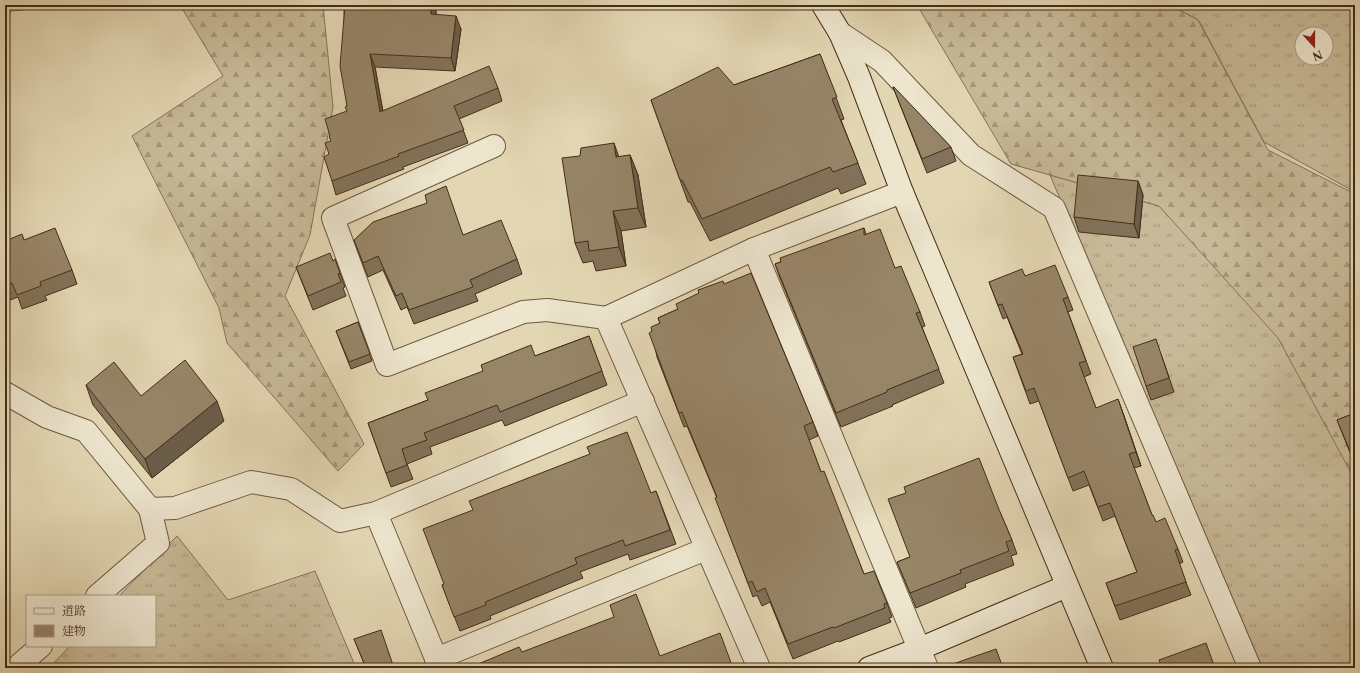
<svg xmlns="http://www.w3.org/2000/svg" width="1360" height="673" viewBox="0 0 1360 673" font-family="'Libre Caslon Text','Noto Serif JP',serif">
<defs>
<pattern id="grass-tufts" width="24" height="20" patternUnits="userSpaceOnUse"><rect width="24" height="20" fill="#c8ba98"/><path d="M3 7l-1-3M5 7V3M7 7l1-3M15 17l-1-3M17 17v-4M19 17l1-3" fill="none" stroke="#a4987b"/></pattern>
<pattern id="forest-firs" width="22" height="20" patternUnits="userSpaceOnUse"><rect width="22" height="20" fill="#c8ba98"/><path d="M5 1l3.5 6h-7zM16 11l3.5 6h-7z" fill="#a4987b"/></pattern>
</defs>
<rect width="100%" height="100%" fill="#e3d7b3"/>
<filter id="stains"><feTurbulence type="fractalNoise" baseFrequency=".005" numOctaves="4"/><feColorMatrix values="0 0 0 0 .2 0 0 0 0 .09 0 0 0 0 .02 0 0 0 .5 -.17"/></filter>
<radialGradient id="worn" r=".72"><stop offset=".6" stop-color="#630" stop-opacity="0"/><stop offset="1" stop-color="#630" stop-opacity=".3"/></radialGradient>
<g fill="url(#grass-tufts)" stroke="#867458" fill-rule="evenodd">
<path d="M1170,5H1355V192L1264,142L1199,21ZM1302,34H1326V58H1302Z"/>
<polygon points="1050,175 1159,206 1265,309 1355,478 1355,668 1258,668"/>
<polygon points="177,536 228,600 315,571 356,668 49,668 70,646 155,646 155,596 119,596"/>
</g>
<g fill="url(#forest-firs)" stroke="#867458">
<polygon points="5,5 74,5 11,11 5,24"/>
<polygon points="180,5 323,5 333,107 310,235 285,296 364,444 338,471 227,343 219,308 132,136 223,76"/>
<polygon points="917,5 1170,5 1198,20 1268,150 1355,194 1355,480 1278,338 1159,206 1011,164"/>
</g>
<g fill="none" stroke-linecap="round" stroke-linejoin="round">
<g stroke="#6c583e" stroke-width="24">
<g id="street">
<polyline points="840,33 882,61 971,155 1054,208 1250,668"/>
<polyline points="494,146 333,218 387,365 523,312 547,310 606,318 754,249 902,192"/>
<polyline points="754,249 927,668"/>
<polyline points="606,318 759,668"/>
<polyline points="5,393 47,417 86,431 150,509 175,508 251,482 291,489 340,521 376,513 643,401"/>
<polyline points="376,513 440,668"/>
<polyline points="97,596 158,543 150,509"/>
<polyline points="436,659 706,549"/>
<polyline points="19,668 18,666 41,646"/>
</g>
</g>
<g stroke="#442d17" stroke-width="24">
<g id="secondary">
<polyline points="823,5 840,33 859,77 902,192 1102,668"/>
<polyline points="869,668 919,649 1067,586"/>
</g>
</g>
<use href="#street" stroke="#ede5ce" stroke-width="22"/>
<use href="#secondary" stroke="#ede5ce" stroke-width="22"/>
</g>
<g fill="#827259" stroke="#442d17">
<polygon points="343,5 436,5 436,15 461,29 455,71 375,67 383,111 498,88 502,101 459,119 468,143 403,167 404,169 336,195 332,181 329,154 331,141 330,136 347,111 347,106 344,9"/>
<polygon points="820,54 844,119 841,120 866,184 841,194 838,188 710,241 690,202 688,202 651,100 734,85"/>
<polygon points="893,87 951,147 956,161 927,173"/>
<polygon points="630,155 638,175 646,227 621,231 626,266 596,271 593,261 583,263 575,243 619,157"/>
<polygon points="1138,181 1143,195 1139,238 1079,232 1074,217"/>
<polygon points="864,228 866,234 895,268 920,312 925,326 922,327 944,383 892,405 893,406 841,427 780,278 775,264"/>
<polygon points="463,235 517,259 522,274 475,294 478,301 414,324 407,307 401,310 383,270 368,277 354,240"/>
<polygon points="24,240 72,270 77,284 45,296 47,300 22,309 18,297 10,300 5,288 5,241"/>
<polygon points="335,259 345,287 343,288 346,296 313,310 296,267 333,261"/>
<polygon points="1025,276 1068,297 1073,310 1068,312 1091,374 1084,377 1096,408 1123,413 1141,466 1134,468 1152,515 1156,522 1178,549 1183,562 1179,564 1191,595 1120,620 1106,583 1137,572 1115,516 1103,521 1089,485 1073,491 1039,401 1030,404 1013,357 1022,354 1007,317 1003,319 989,282"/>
<polygon points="724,284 813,422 818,436 809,440 821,472 864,574 887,603 892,617 889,618 891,622 839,642 838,641 793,659 770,602 762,606 757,595 753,597 721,512 717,498 687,426 684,427 657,357 652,331 660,323 658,318 678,309"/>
<polygon points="358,322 372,361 351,369 336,331"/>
<polygon points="589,336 607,385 505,426 502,420 430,447 432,454 407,464 413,479 391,487 368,423 428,400 535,356"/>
<polygon points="1161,354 1174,392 1151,400 1146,386"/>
<polygon points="86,385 141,396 224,421 152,478 93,405"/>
<polygon points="1355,413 1355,465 1337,420"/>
<polygon points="656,491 676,544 630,560 628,554 580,572 583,578 490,616 491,619 460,631 442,585"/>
<polygon points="1000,512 1012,540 1017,554 1011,556 1014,565 965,584 966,587 916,608 897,562 910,557"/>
<polygon points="354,639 394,668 366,668"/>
</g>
<g fill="#6a5d49" stroke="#442d17">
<polygon points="431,5 436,5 436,28 431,14"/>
<polygon points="456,16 461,29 455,71 451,58"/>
<polygon points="370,54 375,67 385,125 380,112"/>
<polygon points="614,143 621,163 616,157"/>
<polygon points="630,155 638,175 646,227 638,208"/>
<polygon points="1138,181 1143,195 1139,238 1134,224"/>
<polygon points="613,211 621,231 626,266 619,247"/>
<polygon points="1118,399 1123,413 1141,466 1136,452"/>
<polygon points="217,401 224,421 152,478 145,459"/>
</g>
<g fill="#978568" stroke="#442d17">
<polygon points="345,5 431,5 431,14 456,16 451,58 370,54 380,112 489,66 498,88 454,106 464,130 398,154 399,156 332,181 324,157 329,154 325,143 331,141 329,137 330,136 325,119 347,111 345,107 347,106 340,66"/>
<polygon points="820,54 837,97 832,99 858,163 833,172 830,167 702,219 682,180 680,180 651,100 718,67 734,85"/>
<polygon points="893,87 894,87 951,147 922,159"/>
<polygon points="614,143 616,157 630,155 638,208 613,211 619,247 589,251 588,241 575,243 562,158 580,156 581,148"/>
<polygon points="1078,175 1138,181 1134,224 1074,217"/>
<polygon points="446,186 463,235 501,220 517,259 470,280 473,287 409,310 402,293 396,296 378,256 363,263 354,240 373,222 427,203 425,195"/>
<polygon points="55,228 72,270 40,282 41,286 17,295 12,283 5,286 5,241 22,234 24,240"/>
<polygon points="864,228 864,235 880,229 895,268 901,266 920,312 916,313 939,369 887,390 887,392 836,413 775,264 781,262 780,258"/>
<polygon points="330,253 333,261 335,259 340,273 338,274 341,282 308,296 296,267"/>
<polygon points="1055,265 1068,297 1063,299 1086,361 1079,363 1096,408 1118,399 1136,452 1129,454 1152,515 1153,515 1156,522 1165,518 1178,549 1175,550 1186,582 1115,606 1106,583 1137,572 1110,503 1098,507 1084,471 1068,478 1034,388 1026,391 1013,357 1023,354 1002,304 998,305 989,282 1022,269 1025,276"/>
<polygon points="751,273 813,422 804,426 821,472 824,471 864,574 874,571 887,603 884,604 885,608 834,628 833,627 788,644 765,588 757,592 752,581 748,583 715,498 717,497 682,412 679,413 649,333 652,331 651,327 660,323 658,318 678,309 676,304 699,293 698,290 723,281 724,284"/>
<polygon points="358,322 370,354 349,362 336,331"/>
<polygon points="589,336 602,371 500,412 497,405 424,433 427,440 402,449 407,465 386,473 368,423 428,400 425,393 483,371 481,365 531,345 535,356"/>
<polygon points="1156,339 1169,378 1146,386 1133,347"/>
<polygon points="185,360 217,401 145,459 86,385 114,362 141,396"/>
<polygon points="1355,413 1355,463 1337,420"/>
<polygon points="627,432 651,493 656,491 670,530 625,546 623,540 575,558 577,564 485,602 486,605 454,617 442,585 444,584 423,529 473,510 469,501 590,454 587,447"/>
<polygon points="979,458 1000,512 1012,540 1006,542 1009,551 960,570 961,573 910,593 897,562 910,557 888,499 906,493 904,487"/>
<polygon points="636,594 660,656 720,633 733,668 472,668 471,667 519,647 522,652 614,617 610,605"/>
<polygon points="381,630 394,668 366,668 354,639"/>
<polygon points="1206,643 1215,668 1162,668 1159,660"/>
<polygon points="996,649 1003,668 951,668 950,665"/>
</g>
<rect width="1360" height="673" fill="none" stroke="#e3d7b3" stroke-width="20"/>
<rect x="6" y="6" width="1348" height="661" fill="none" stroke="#442d17" stroke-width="2"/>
<rect x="10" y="10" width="1340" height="653" fill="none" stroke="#442d17"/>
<rect x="26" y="595" width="130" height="52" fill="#ede5ce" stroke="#a99b85"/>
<rect x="34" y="608" width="20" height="6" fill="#ede5ce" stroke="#a99b85"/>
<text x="62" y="615" font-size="12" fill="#442d17">道路</text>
<rect x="34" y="625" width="20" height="12" fill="#978568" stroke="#a99b85"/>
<text x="62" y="635" font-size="12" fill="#442d17">建物</text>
<g transform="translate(1314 46) rotate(159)"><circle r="19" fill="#ede5ce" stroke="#a99b85"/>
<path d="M0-3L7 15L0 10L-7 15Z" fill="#8f2418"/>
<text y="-6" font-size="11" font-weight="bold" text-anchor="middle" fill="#442d17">N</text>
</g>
<rect width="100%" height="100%" filter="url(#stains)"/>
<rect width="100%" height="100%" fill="url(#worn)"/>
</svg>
